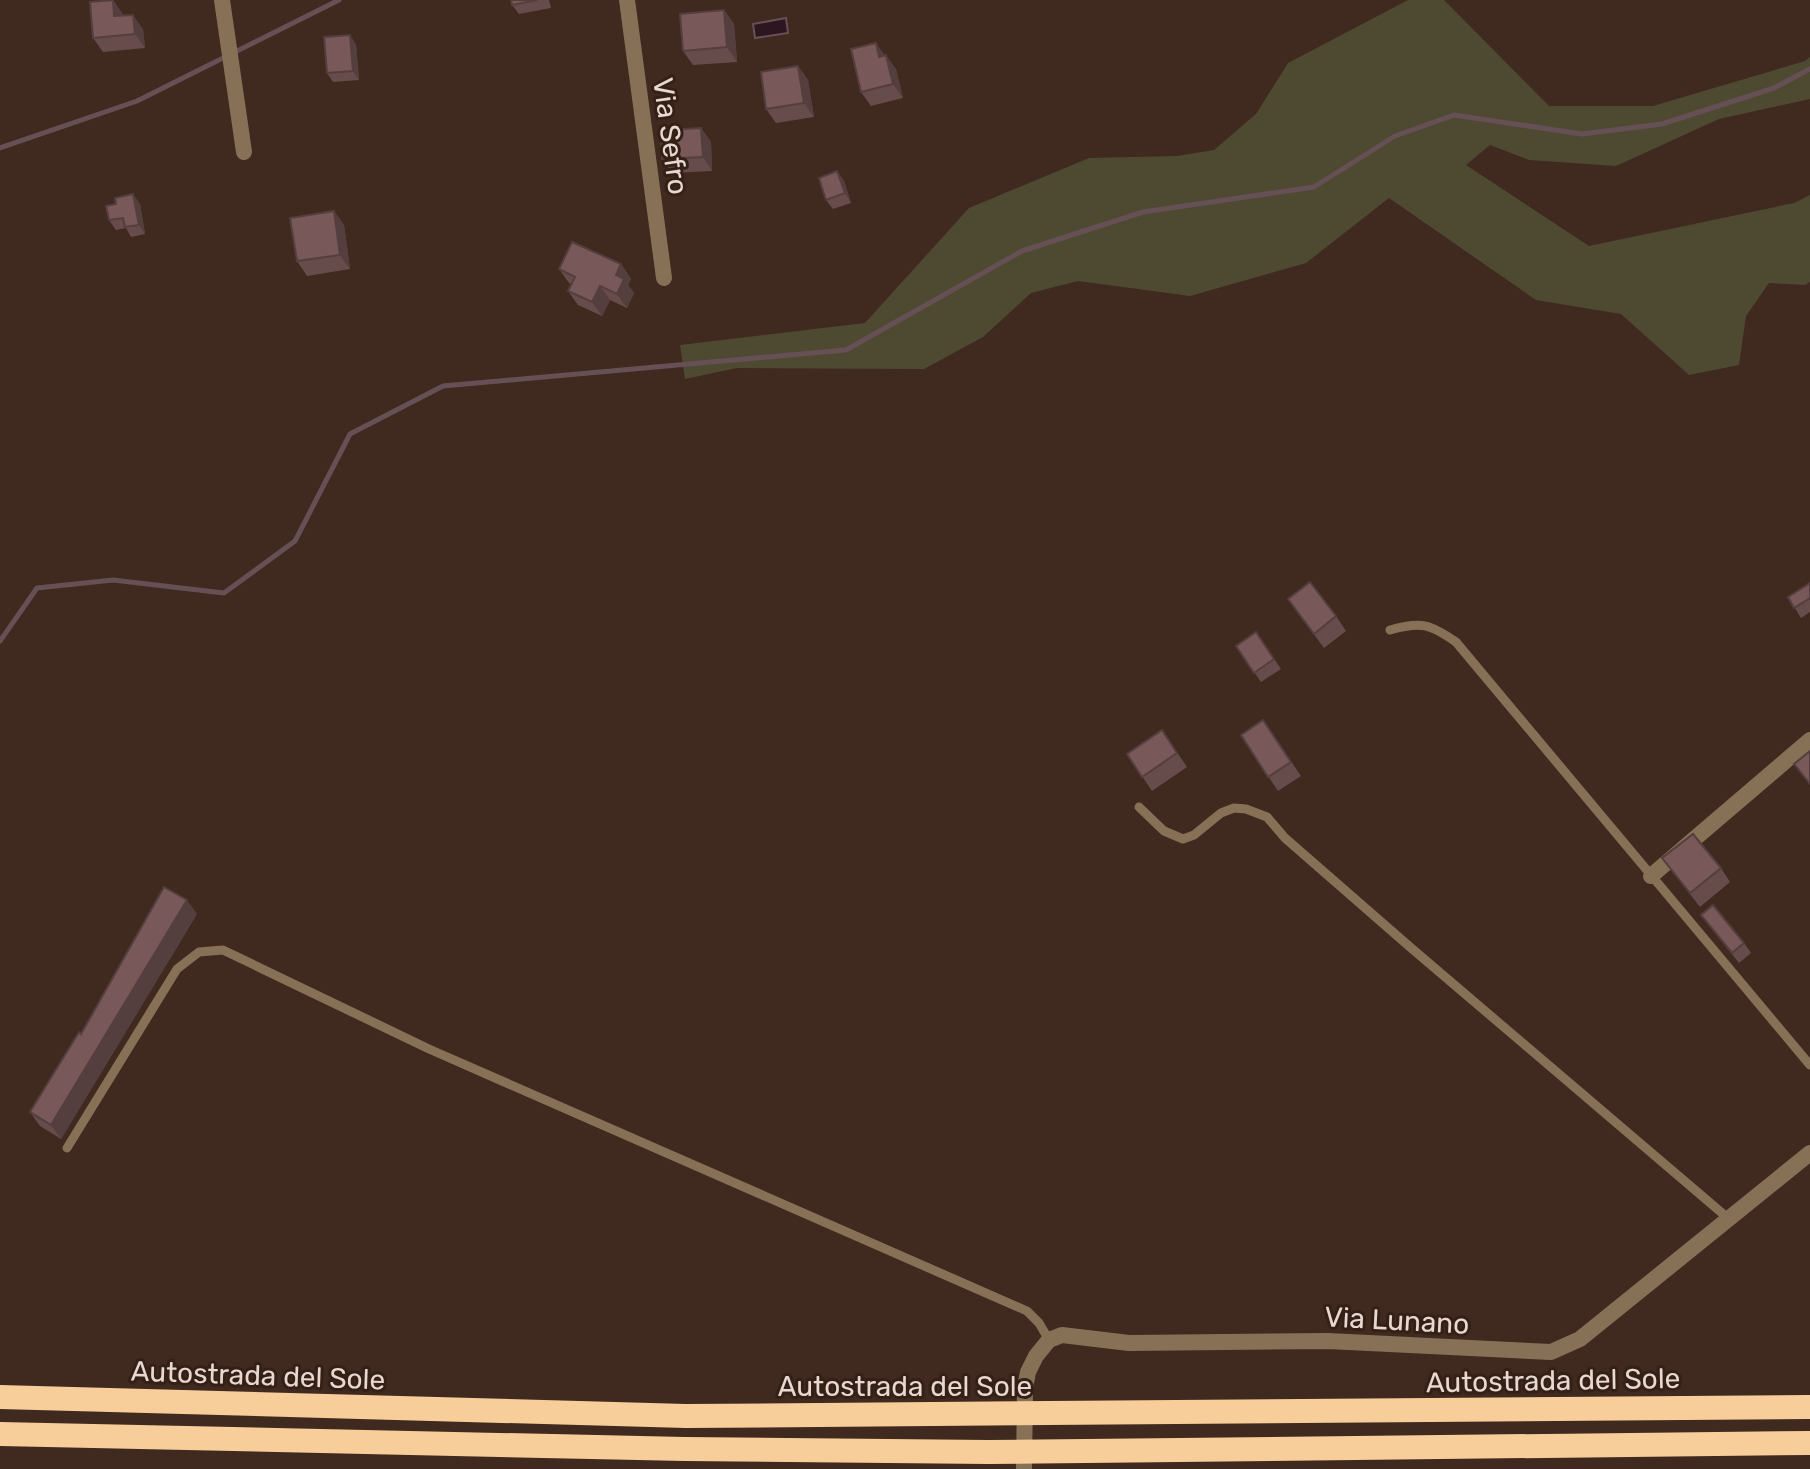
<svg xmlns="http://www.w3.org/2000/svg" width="1810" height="1469" viewBox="0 0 1810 1469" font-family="Rubik,sans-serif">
<rect width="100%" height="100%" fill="#40291f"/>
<polygon fill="#4e4a32" points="1408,0 1444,0 1549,106 1653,106 1805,61 1810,57 1810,99 1719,119 1616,166 1529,160 1490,145 1466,165 1589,246 1794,203 1810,195 1810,282 1805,285 1769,283 1746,316 1739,365 1689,375 1621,314 1536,300 1389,198 1306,263 1190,296 1078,281 1031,293 983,337 924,369 737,368 685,379 680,345 865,323 969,208 1089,158 1177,156 1214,150 1256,114 1288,63"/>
<polygon fill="#2e1621" stroke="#665056" stroke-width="2" points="786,18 788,33 755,38 753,24"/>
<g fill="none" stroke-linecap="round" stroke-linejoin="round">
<g stroke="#665056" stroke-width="5">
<polyline points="0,148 137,101 339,0"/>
<polyline points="0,641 37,588 113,580 224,593 295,541 350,434 443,386 846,350 1022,251 1143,212 1314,187 1395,136 1454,115 1582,134 1662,124 1774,88 1810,69"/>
</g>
<g stroke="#867157" stroke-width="9">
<path d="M1390,630C1421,621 1430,624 1456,642L1810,1065"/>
<polyline points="1139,807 1164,831 1183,839 1194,835 1221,813 1234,808 1246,809 1267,817 1285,838 1410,947 1729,1219"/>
<polyline points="67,1148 177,969 199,952 223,950 429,1049 1027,1311 1039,1323 1049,1340"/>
</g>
<g stroke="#867157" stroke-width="16">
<polyline points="222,0 244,152"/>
<polyline points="627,0 664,278"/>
<polyline points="1651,876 1810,740"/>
<polyline points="1024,1469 1025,1388 1028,1372 1036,1356 1049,1340 1062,1335 1129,1343 1328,1341 1551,1352 1580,1339 1810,1153"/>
</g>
<g stroke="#f7ce9a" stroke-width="24">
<polyline points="0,1397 686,1416 1810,1407"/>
<polyline points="0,1434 685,1449 988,1452 1810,1443"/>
</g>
</g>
<g fill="#674c4c">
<polygon points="113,0 123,16 143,29 145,48 103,52 93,38"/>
<polygon points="511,0 549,0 551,8 519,14 512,5"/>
<polygon points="724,10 734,24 737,62 693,65 683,51"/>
<polygon points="356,44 359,80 333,82 327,73"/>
<polygon points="798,66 808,80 814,117 776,123 766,109"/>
<polygon points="896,69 903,98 871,106 861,92"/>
<polygon points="701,128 711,142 712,171 672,173 662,159"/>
<polygon points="837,171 844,181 851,203 833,209 826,200"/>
<polygon points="140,204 145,234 131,237 126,228 116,230 109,220"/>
<polygon points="334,211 344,225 350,269 307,276 297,261"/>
<polygon points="621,264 631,279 628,285 634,293 627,308 610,300 602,316 578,305 568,291 571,284 569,283 559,269"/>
<polygon points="1810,583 1810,612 1801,618 1788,597"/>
<polygon points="1288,599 1336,616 1346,631 1324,648"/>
<polygon points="1256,632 1281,669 1261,682 1236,646"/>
<polygon points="1263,720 1301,776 1278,791 1241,735"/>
<polygon points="1162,730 1187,767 1152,791 1127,754"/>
<polygon points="1662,858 1721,868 1730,882 1700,907"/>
<polygon points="197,914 61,1139 40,1126 30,1112 81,1034"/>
<polygon points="1701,915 1744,943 1751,953 1739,963"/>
</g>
<g fill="#543e3e">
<polygon points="113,0 123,14 124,31 114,16"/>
<polygon points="724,10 734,24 737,62 727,47"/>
<polygon points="133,15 143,29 145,48 135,34"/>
<polygon points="350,35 356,44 359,80 353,71"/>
<polygon points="876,43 886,57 879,57"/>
<polygon points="886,55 896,69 903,98 893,84"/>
<polygon points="798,66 808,80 814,117 804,103"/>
<polygon points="701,128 711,142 712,171 703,157"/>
<polygon points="837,171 844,181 851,203 845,193"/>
<polygon points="133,194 140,204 145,234 139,225"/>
<polygon points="334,211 344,225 350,269 340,255"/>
<polygon points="621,264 631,279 628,285 634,293 627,308 617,294 616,275"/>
<polygon points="600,286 610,300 602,316 592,302"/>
<polygon points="187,900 197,914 61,1139 51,1125"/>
</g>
<g fill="#785858" stroke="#543e3e" stroke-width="2">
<polygon points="113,0 114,16 133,15 135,34 93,38 90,2"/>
<polygon points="511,0 537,0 512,5"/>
<polygon points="724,10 727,47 683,51 680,14"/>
<polygon points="350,35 353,71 327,73 324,37"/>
<polygon points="876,43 879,57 886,55 893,84 861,92 851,49"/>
<polygon points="798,66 804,103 766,109 761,72"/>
<polygon points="701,128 703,157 662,159 661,130"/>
<polygon points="837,171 845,193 826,200 819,178"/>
<polygon points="133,194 139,225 125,227 123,218 109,220 106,206 116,204 115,198"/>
<polygon points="334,211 340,255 297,261 290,218"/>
<polygon points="572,242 621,264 616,275 624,279 617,294 600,286 592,302 568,291 575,277 559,269"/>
<polygon points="1310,582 1336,616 1314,634 1288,599"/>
<polygon points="1810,583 1810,598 1794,608 1788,597"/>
<polygon points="1256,632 1274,659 1254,673 1236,646"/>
<polygon points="1263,720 1291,762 1268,777 1241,735"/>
<polygon points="1162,730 1177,753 1142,777 1127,754"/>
<polygon points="1810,751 1810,784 1794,764"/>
<polygon points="1693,834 1721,868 1690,893 1662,858"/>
<polygon points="164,887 187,900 51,1125 30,1112 79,1032 81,1034"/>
<polygon points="1713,905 1744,943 1732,953 1701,915"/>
</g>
<g text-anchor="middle" stroke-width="6" stroke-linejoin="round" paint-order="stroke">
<g font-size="28" fill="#e7d8d1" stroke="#352015">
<text transform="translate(671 136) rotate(82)" y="10">Via Sefro</text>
<text transform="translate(1397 1320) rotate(3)" y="10">Via Lunano</text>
<text transform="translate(258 1375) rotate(2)" y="10">Autostrada del Sole</text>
<text transform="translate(1553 1380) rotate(-1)" y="10">Autostrada del Sole</text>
<text x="905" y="1396">Autostrada del Sole</text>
</g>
</g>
</svg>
